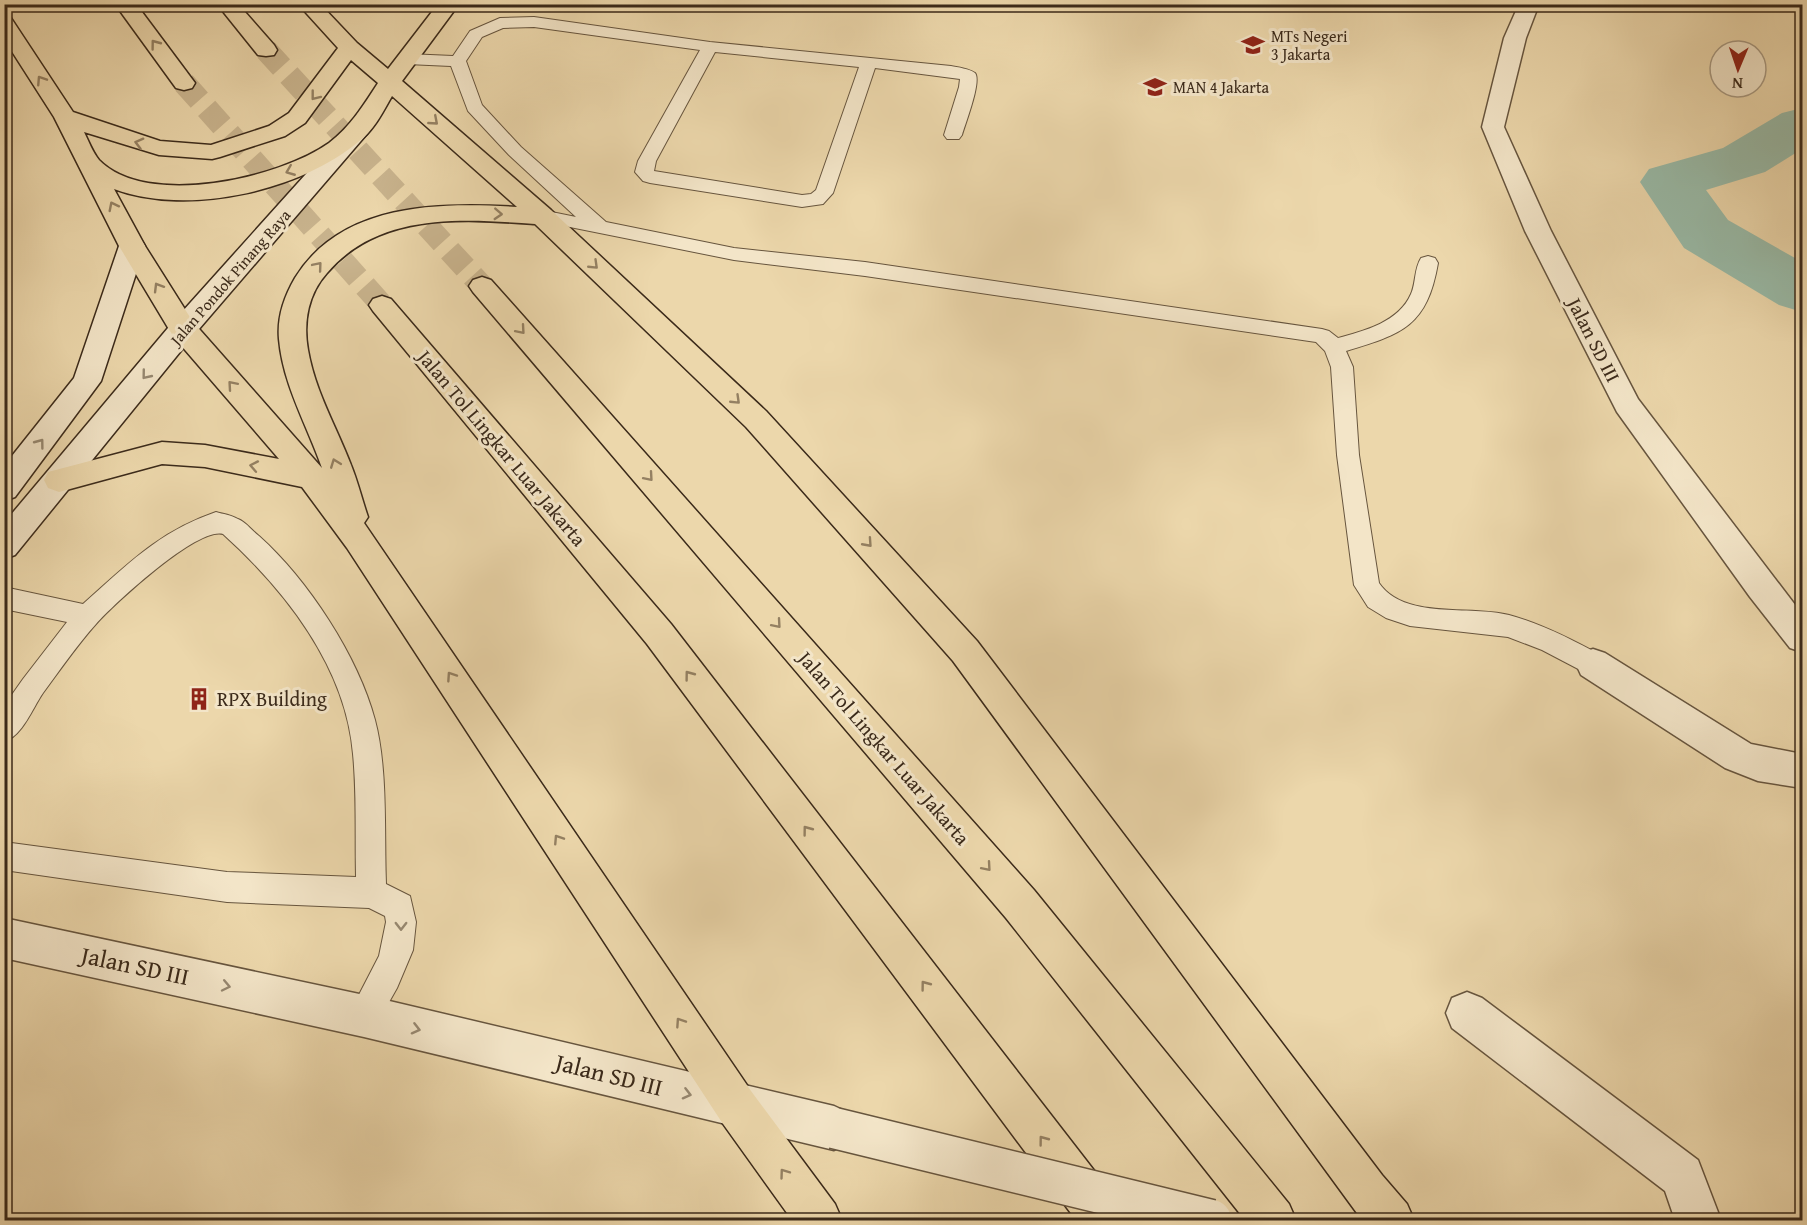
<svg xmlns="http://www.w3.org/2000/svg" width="1807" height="1225" viewBox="0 0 1807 1225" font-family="'Gentium Book Plus',serif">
<rect width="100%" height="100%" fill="#ecd7ab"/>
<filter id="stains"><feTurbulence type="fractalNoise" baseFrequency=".00333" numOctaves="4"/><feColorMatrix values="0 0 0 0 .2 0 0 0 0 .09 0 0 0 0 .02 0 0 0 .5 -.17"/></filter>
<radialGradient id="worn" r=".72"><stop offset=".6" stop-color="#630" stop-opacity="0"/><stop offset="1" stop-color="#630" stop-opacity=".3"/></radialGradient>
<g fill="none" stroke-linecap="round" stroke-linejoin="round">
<polygon fill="#99baa7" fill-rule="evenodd" points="1802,108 1802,149 1765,172 1706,190 1728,220 1802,262 1802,312 1779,305 1684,248 1640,182 1649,169 1723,148 1782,113"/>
<g stroke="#c9b48e" stroke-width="23" stroke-dasharray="23 11" stroke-linecap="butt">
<polyline points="266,50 482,286"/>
<polyline points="184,83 382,305"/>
</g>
<g stroke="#67553e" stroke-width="2">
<g id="lane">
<path d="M534,17L710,42L951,66C957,67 970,69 975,73C982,81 965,124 962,135L959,139H947L944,135L959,87L960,79L875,68L833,193L823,204L802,207L650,183L643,181L635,172L638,161L700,50L534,27L503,28L482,37L466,61L482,105L521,147L606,222L734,248L865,262L1322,329L1329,331L1338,338C1364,331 1399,322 1411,294C1416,283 1414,269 1421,258L1428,256L1435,258L1438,263C1427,326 1403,334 1346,351L1353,367L1359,455L1379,583C1404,620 1470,605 1509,615C1542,624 1573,640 1602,656L1606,664L1602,672L1593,676L1584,672L1542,650L1508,637L1410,626L1386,618L1368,607L1354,585L1337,455L1331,367L1325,351L1316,342L865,276L734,260L535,220L532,216L535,212L542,210L576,217L509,155L468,111L451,66L407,64L399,59L407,54L453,56L470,31L500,18ZM715,52L859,67L816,190L811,194L802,195L654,171L656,161Z"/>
<path d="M216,512C223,514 231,515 238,519C246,522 252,531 259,536C308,580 358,656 375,720C388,769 384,833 386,884L410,896L416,922L413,950L397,988L375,1027L364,1032L353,1027L348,1016L379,956L386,922L385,916L369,908L227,902L4,870V842L227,872L356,877C355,836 357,794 353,754C346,667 285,590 223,534C197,527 115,603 96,624C77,645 60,670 43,693C32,709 23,735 4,742V706L23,679L67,622L4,609V587L83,604C127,565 158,532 216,512Z"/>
</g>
</g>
<g stroke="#67553e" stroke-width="3">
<g id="street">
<polygon points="1519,4 1539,4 1526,38 1504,127 1551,231 1638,399 1802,614 1802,652 1790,648 1750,597 1617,412 1525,231 1482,127 1504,38"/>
<polygon points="1593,649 1605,653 1751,744 1802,754 1802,788 1758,781 1725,768 1581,675 1576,664 1581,653"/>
<polygon points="4,918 364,995 834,1106 849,1113 856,1128 849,1143 834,1150 364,1037 4,958"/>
<polygon points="1467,992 1482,998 1698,1160 1721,1220 1675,1220 1665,1191 1452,1028 1446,1013 1452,998"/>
</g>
</g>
<g stroke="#3b2a1a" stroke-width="3">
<g id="secondary">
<polygon points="358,123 366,125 370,130 366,135 193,336 15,555 4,559 4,523 173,322 350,125"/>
<polygon points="132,238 141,240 145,246 101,381 15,497 4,501 4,466 74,378 119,246 123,240"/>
</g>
</g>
<g stroke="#3b2a1a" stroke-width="3">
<g id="highway">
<polygon points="115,4 136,4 195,83 192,88 184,90 176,88"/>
<polygon points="217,4 238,4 274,45 277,50 274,55 266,56 258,55"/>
<path d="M298,4H320L357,43L388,69L438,4H459L402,81L551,210L766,411L977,641L1382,1175L1407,1204L1414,1220H1362L953,661L746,427L535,224C462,219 379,212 327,273C308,294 303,322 308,350C315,391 336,426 351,465C358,482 362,500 368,517L364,523L751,1091L835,1204L842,1220H792L721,1121L347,548L302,487L205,467L162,464L59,492L48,488L44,480L48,472L162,442L205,445L279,459L173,336L119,246L54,117L4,39V16L11,18L73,112L160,141L211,145L269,126L289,113L338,48ZM351,60L378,83C363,106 351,126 329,143C280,178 147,209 99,160C93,153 88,140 84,132L159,155L212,159L220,157L285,136L305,123ZM392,96L517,207C438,202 341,203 295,278C284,297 277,317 279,339C283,385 307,425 322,468L193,322L145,246L114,189C189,217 306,190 364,137C376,126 384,110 392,96Z"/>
<polygon points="482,277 491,280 1034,890 1289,1204 1296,1220 1245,1220 1006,918 473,292 469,286 473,280"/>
<polygon points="382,296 391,299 671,624 1120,1204 1127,1220 1076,1220 647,644 373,311 369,305 373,299"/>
</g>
</g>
<use href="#lane" fill="#f3e5c8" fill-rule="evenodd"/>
<use href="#street" fill="#f3e5c8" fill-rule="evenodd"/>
<use href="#secondary" fill="#f3e5c8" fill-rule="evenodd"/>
<use href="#highway" fill="#ecd7ab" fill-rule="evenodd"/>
<g stroke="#67553e" stroke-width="43" stroke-linecap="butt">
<polyline id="street-bridge" points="834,1128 1211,1220"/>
</g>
<use href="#street-bridge" stroke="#f3e5c8" stroke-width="40"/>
</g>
<defs><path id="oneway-chevron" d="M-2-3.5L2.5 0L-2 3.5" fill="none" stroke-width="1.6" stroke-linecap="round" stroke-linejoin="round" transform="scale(1.5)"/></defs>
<g stroke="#948062">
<use href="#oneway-chevron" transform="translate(155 44) rotate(-127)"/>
<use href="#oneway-chevron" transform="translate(41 80) rotate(-123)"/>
<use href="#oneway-chevron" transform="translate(315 96) rotate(128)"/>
<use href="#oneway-chevron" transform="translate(434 121) rotate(41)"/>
<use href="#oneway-chevron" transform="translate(139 143) rotate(-165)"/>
<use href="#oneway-chevron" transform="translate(290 171) rotate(158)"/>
<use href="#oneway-chevron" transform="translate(113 206) rotate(-117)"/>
<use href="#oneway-chevron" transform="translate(498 214) rotate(3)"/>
<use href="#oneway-chevron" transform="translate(594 265) rotate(44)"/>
<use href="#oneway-chevron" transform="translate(318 266) rotate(-50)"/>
<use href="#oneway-chevron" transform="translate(158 287) rotate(-121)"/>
<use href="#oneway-chevron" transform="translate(521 330) rotate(49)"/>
<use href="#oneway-chevron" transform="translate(232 385) rotate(-131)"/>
<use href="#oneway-chevron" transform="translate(736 400) rotate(44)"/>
<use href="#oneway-chevron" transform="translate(335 463) rotate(-111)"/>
<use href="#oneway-chevron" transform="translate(254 466) rotate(-169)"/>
<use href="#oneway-chevron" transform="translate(649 477) rotate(49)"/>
<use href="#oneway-chevron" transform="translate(868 543) rotate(48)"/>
<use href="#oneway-chevron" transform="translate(777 624) rotate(49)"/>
<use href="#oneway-chevron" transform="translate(689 675) rotate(-127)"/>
<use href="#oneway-chevron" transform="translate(451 676) rotate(-124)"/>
<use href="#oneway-chevron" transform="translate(807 830) rotate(-127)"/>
<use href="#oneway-chevron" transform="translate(558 839) rotate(-123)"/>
<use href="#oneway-chevron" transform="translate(987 867) rotate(49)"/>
<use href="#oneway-chevron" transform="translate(925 985) rotate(-127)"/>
<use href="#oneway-chevron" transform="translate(680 1022) rotate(-124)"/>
<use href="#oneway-chevron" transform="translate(1043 1140) rotate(-127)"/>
<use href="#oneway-chevron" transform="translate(784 1173) rotate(-126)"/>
</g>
<g stroke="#978871">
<use href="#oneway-chevron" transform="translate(146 375) rotate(129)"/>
<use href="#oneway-chevron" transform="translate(40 443) rotate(-53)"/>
<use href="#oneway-chevron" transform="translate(401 926) rotate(90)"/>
<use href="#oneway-chevron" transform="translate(226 986) rotate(12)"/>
<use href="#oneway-chevron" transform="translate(416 1029) rotate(14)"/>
<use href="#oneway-chevron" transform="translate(687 1094) rotate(14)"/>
</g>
<defs>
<g id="school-bare" transform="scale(1.8)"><path d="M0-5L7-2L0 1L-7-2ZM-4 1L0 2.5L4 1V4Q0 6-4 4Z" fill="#8f2418" stroke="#f3e5c8" stroke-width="2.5" paint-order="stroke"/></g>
<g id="building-bare" transform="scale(1.8)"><path d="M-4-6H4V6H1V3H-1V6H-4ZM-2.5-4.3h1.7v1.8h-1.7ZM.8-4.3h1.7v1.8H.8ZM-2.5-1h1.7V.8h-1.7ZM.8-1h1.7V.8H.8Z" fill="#8f2418" stroke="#f3e5c8" stroke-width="2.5" paint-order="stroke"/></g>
</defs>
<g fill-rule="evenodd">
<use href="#school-bare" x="1253" y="45"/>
<use href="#school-bare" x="1155" y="87"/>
<use href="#building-bare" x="199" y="699"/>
</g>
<g text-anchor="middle" stroke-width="6" stroke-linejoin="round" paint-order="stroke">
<g font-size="16" fill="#3b2a1a" stroke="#f3e5c8" text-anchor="start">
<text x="1271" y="42">MTs Negeri<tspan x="1271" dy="18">3 Jakarta</tspan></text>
<text x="1173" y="93">MAN 4 Jakarta</text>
</g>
<g font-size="16" fill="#3b2a1a" stroke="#f3e5c8">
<text transform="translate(230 277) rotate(-49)" y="6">Jalan Pondok Pinang Raya</text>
</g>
<g font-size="20" fill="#3b2a1a" stroke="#f3e5c8">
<text transform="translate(1594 340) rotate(63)" y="7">Jalan SD III</text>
<text transform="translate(502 448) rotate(50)" y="7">Jalan Tol Lingkar Luar Jakarta</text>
<text transform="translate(884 748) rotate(49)" y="7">Jalan Tol Lingkar Luar Jakarta</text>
</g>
<g font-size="20" fill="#3b2a1a" stroke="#f3e5c8" text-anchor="start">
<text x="217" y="706">RPX Building</text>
</g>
<g font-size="24" fill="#3b2a1a" stroke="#f3e5c8">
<text transform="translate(135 966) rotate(12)" y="8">Jalan SD III</text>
<text transform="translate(609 1075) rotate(14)" y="8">Jalan SD III</text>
</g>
</g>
<rect width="1807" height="1225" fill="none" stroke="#ecd7ab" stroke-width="24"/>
<rect x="6" y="6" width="1795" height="1213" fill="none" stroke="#3b2a1a" stroke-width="3"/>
<rect x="12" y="12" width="1783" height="1201" fill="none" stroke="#3b2a1a" stroke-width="1.5"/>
<g transform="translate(1738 69) rotate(182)"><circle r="28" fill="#f3e5c8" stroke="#a99a82" stroke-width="1.5"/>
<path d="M0-4.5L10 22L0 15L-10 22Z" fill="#8f2418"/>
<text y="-9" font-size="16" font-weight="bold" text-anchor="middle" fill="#3b2a1a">N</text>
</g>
<rect width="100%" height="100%" filter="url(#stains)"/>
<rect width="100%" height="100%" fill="url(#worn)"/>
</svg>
